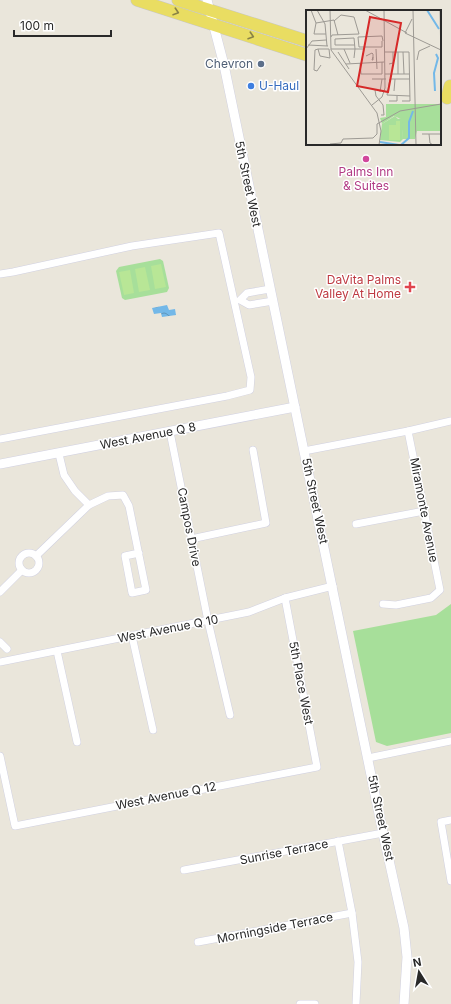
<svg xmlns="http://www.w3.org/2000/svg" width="451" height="1004" viewBox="0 0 451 1004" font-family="Inter,sans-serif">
<defs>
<pattern id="water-waves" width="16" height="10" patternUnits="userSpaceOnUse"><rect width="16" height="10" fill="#73b8e8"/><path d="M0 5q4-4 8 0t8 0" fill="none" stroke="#5e96bc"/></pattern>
</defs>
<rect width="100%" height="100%" fill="#eae6db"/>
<g fill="#a7df9a">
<polygon points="160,259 163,261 169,288 167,292 125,300 122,298 116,271 119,267"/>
<polygon points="451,604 451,733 387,746 376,742 353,631 436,615"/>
</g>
<g fill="#b8e696">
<polygon points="161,264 166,287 155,289 151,266"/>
<polygon points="145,267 150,290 139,292 135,269"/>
<polygon points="130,270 134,293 124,295 119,272"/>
</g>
<polygon fill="url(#water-waves)" points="167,305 169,310 175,309 176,315 162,317 161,313 154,314 152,308"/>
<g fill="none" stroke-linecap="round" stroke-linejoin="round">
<g stroke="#d1d1e1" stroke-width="8">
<g id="minor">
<polyline points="0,274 13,272 132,246 219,233 251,377 250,390 227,396 0,439"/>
<polyline points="270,289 247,293 240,300 249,305 273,301"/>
<polyline points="170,432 208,621 230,715"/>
<polyline points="304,451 408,431 451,421"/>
<polyline points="59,454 64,475 75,491 89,505"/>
<polyline points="356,524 424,511"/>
<polyline points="191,539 266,523 253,450"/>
<circle cx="29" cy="563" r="10"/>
<polyline points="36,556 89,505 108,496 123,495 129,506 146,590 132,593 125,556 139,553"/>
<polyline points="0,592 22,570"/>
<polyline points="383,604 396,605 431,598 440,590 408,431"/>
<polyline points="132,636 153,730"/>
<polyline points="0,642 7,649"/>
<polyline points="57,651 77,742"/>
<polyline points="0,662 249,612 285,598 333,586"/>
<polyline points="0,756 15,826 317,767 285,598"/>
<polyline points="368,758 451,741"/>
<polyline points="451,820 441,822 451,881"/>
<polyline points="338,841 352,913 358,962 356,1004"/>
<polyline points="184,870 383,833"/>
<polyline points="198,942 352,913"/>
<polyline points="300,1004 315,1004"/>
</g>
</g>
<g stroke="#d1d1e1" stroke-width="10">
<g id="tertiary">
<polyline points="207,0 224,65 383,833 404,928 407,957 404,1004"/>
<polyline points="0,464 295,407"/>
</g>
</g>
<g stroke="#c7c7c7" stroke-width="13">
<g id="primary">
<polyline points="137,0 307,55"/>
<polyline points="178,0 307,41"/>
<polyline points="447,98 450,86"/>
</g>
</g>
<use href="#minor" stroke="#fff" stroke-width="7"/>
<use href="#tertiary" stroke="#fff" stroke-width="9"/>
<use href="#primary" stroke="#e9dd62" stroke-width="12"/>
</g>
<defs><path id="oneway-chevron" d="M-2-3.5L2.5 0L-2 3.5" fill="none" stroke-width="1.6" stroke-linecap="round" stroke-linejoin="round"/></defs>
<g stroke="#898346">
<use href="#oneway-chevron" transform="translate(176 12) rotate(18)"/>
<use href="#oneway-chevron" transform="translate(251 36) rotate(18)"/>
</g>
<circle fill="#5c6f8a" stroke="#fff" stroke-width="1.5" cx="261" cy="64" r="4"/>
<circle fill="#3f7fe0" stroke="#fff" stroke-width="1.5" cx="251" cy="86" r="4"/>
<circle fill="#d1479c" stroke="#fff" stroke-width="1.5" cx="366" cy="159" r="4"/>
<path fill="#e0444e" stroke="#fff" stroke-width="1.5" d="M408 281h4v4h4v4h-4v4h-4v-4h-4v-4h4z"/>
<g text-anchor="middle" stroke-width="3" stroke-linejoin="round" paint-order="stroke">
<g font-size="12" fill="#4e5e75" stroke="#fff" text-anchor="end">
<text x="253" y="68">Chevron</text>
</g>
<g font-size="12" fill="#366cbe" stroke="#fff" text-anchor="start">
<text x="259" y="90">U-Haul</text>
</g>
<g font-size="12" fill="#b23c85" stroke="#fff">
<text x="366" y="176">Palms Inn<tspan x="366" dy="14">&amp; Suites</tspan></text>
</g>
<g font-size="12" fill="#292929" stroke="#fff">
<text transform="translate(248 184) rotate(78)" y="4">5th Street West</text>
<text transform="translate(148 436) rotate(-11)" y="4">West Avenue Q 8</text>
<text transform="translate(315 501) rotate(78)" y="4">5th Street West</text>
<text transform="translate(424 510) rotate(79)" y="4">Miramonte Avenue</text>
<text transform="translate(189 527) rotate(79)" y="4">Campos Drive</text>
<text transform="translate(168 629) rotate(-11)" y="4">West Avenue Q 10</text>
<text transform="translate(301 683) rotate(79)" y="4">5th Place West</text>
<text transform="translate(166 796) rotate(-11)" y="4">West Avenue Q 12</text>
<text transform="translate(381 818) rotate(78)" y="4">5th Street West</text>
<text transform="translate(284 852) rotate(-11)" y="4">Sunrise Terrace</text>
<text transform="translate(275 928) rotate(-11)" y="4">Morningside Terrace</text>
</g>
<g font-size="12" fill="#be3a42" stroke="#fff" text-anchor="end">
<text x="401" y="284">DaVita Palms<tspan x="401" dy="14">Valley At Home</tspan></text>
</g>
</g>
<g transform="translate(306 10)">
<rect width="135" height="135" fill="#eae6db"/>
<path d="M80,94H135V121H111L109,129H97L95,109L88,106L76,114L74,108L80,107Z" fill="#a7df9a"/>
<path d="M89,106L92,109L96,108L97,129L94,132L74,130L76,114Z" fill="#a7df9a"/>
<path d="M90,111H94V130H83V115H90Z" fill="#b8e696"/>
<path fill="none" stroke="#73b8e8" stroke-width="2" d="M121,0L133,19M129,81L128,63L132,48L130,44M74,132L93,135M95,135L103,128V112L107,101"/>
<path fill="none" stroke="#9d9a94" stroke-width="1" d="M5,0L10,13L8,24H20M11,0L19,14L21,36M24,0L25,40L71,103L75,121L73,135M59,0L101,23M107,0L110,135M134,0L135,52M106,9L99,23L135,40M10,13L28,10L32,25M25,27L26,25L53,24L48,7L35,5L28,11M76,31V37H53L52,27L76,26L77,31M2,35L22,36M0,39L6,31L20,30M12,39H23L24,48L14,46ZM12,39L9,40L8,60L11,61L15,55M25,39H57M38,39L44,53M70,39L71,59M32,42L43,59M79,42H103L104,91H96M92,42V64M97,42L98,64M60,46L66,43L67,44V50H66L67,47M48,48L49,39L48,28L29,29V35H49M111,50L113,41L124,36M54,53L55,64H76V52M40,54L78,52M83,54L87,53V42M79,64H104M66,69H80M69,80L70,86L77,95L78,105H75M88,81L89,69M74,82L76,69M81,85L84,69H104M81,85L104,86M83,91H91V86M66,95L76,87L79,78L78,0M116,124H134M123,124L124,133L127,135M24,134L35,133L37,129L67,128L71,124V114L94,101L135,94"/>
<path fill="#d62828" fill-opacity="0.15" stroke="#d62828" stroke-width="2" d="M64,7L95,13L82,82L51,76Z"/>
<rect width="135" height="135" fill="none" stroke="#292929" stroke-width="2"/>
</g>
<g transform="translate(419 972) rotate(349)" stroke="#ffffff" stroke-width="3" paint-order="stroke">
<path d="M0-3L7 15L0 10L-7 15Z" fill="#292929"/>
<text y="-6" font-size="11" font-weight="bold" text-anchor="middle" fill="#292929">N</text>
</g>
<path d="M14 30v6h97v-6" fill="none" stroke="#292929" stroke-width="2"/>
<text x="20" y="30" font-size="12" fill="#292929" stroke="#ffffff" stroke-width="3" paint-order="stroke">100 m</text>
</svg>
